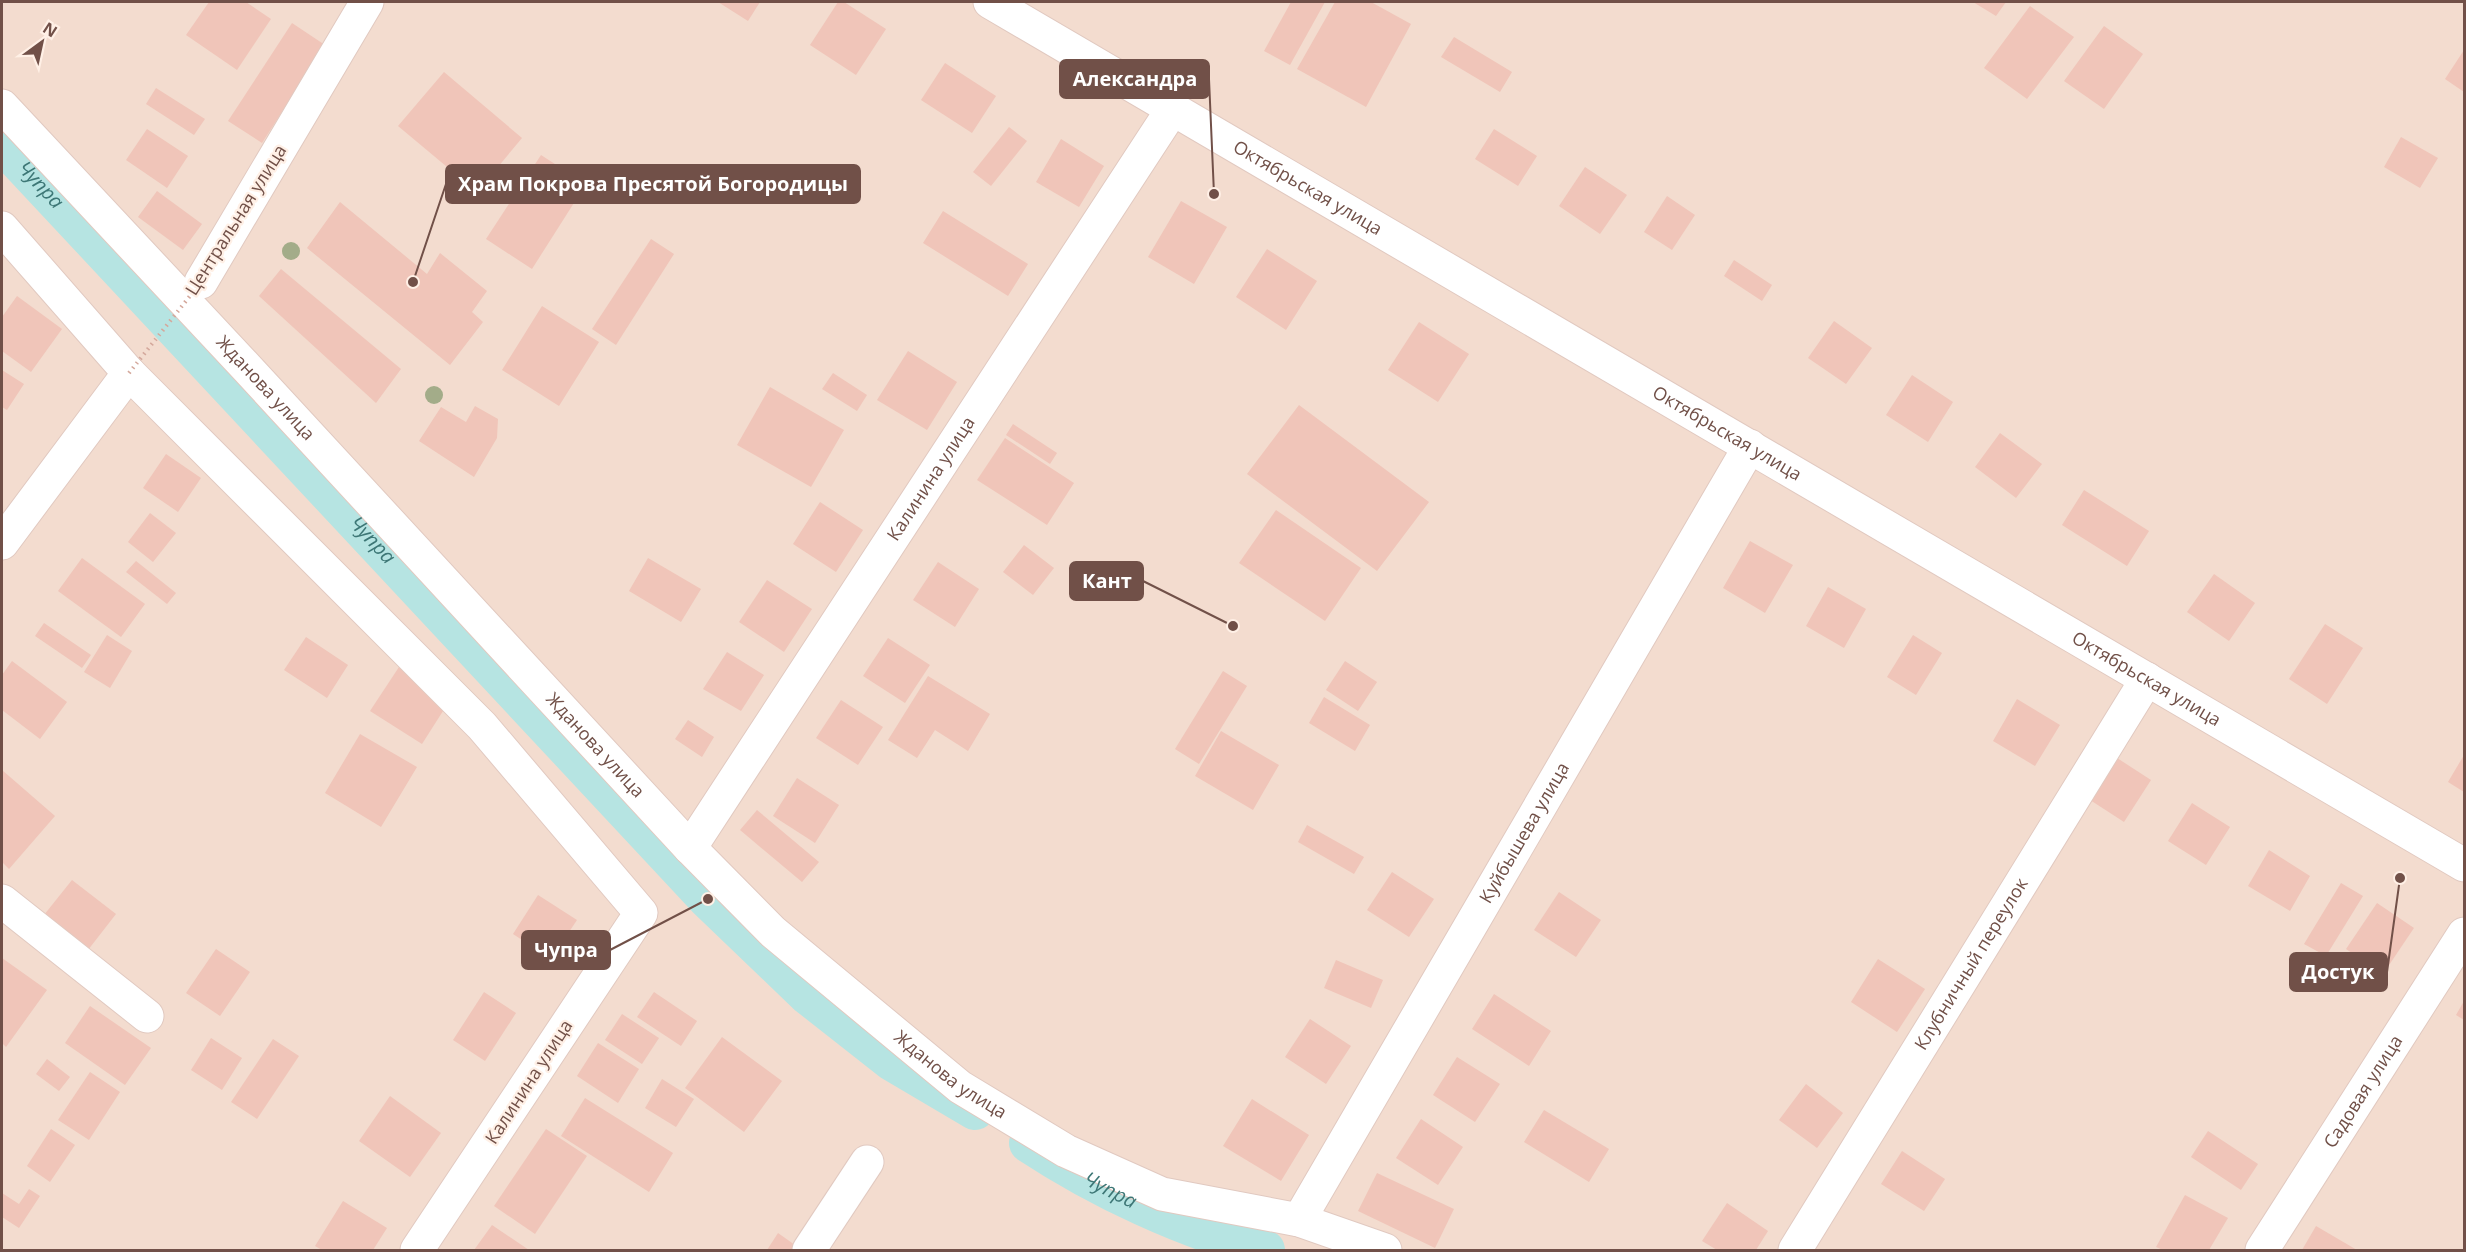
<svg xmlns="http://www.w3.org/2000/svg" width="2466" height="1252" viewBox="0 0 2466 1252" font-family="'Open Sans',sans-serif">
<rect width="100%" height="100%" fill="#fbece0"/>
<rect fill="#f3dccf" x="2" y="2" width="2462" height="1248"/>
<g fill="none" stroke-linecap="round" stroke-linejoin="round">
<g stroke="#b6e4e2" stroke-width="40">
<path id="s1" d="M2,143L708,899L808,995L892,1061L975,1110"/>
<path id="s2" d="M1029,1143C1099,1189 1184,1229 1265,1250"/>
</g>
</g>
<g fill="#f0c5b9">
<polygon points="209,2 246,2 271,19 237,70 186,35"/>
<polygon points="718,2 760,2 748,21"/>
<polygon points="838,2 844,2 886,29 856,75 810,45"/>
<polygon points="1291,2 1325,2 1290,65 1264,51"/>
<polygon points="1335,2 1371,2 1411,24 1366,107 1297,69"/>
<polygon points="1973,2 2006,2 1996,16"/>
<polygon points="2030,6 2074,37 2027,99 1984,68"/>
<polygon points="292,23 325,45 262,143 228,121"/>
<polygon points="2104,26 2143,54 2104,109 2064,81"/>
<polygon points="1454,37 1512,72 1500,92 1441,57"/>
<polygon points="2464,50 2464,92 2445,79"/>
<polygon points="945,63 996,96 972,133 921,100"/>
<polygon points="444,72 522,138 477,192 398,126"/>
<polygon points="156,88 205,119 194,135 146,104"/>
<polygon points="1009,127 1027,141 991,186 973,172"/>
<polygon points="147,129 188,156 167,188 126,160"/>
<polygon points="1494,129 1537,156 1518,186 1475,159"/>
<polygon points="2401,137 2438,158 2420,188 2384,167"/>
<polygon points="1061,139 1104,166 1079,207 1036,182"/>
<polygon points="541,155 586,184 532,269 486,239"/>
<polygon points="1585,167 1627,195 1600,234 1559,206"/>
<polygon points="157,191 202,224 183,250 138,217"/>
<polygon points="1667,196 1695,215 1672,250 1644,232"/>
<polygon points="1181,201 1227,227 1194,284 1148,257"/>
<polygon points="340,202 427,274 440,253 487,291 472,312 483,322 450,365 307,248"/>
<polygon points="943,211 1028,264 1008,296 923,243"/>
<polygon points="651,239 674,254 616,345 592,329"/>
<polygon points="1267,249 1317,281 1286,330 1236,297"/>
<polygon points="1734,260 1772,285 1762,301 1724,276"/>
<polygon points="281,269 401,369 376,403 259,296"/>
<polygon points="17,296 62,329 31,372 2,351 2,317"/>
<polygon points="542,306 599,342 559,406 502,370"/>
<polygon points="1834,321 1872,348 1846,384 1808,358"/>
<polygon points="1419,322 1469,354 1438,402 1388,370"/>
<polygon points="908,351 957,382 927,430 877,400"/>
<polygon points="2,370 24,384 7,410 2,407"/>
<polygon points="833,373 867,395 857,411 822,389"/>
<polygon points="1912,375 1953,402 1928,442 1886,415"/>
<polygon points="770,387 844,430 811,487 737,445"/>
<polygon points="1299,405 1429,502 1377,571 1247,474"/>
<polygon points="475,406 498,419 497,438 474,477 419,441 441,407 466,422"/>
<polygon points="1013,424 1057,453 1050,464 1006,435"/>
<polygon points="2000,433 2042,464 2016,498 1975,467"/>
<polygon points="1005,438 1074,483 1047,525 977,480"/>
<polygon points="166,454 201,478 178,512 143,488"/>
<polygon points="2084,490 2149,531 2127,566 2062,525"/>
<polygon points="820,502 863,530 836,572 793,544"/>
<polygon points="1276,510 1361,568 1325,621 1239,563"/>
<polygon points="150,513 176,533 153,562 128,542"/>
<polygon points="1750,541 1793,565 1765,613 1723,588"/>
<polygon points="1024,545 1054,568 1033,595 1003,572"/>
<polygon points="82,558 145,604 121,637 58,591"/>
<polygon points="648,558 701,589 681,622 629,591"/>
<polygon points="136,561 176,593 167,604 126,572"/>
<polygon points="938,562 979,589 955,627 913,600"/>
<polygon points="2214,574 2255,603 2229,641 2187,612"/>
<polygon points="767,580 812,609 784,652 739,622"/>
<polygon points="1828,587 1866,609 1844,648 1806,626"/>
<polygon points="44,623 91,655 82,668 35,636"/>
<polygon points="2325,624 2363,648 2327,704 2289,679"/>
<polygon points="107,635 132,651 110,688 84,672"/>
<polygon points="1913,635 1942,653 1916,695 1887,677"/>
<polygon points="306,637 348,665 327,698 284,670"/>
<polygon points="888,638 930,665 905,703 863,676"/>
<polygon points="727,652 764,675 741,711 703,689"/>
<polygon points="12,661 67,702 40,739 2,710 2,675"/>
<polygon points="1345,661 1377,682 1358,711 1326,690"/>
<polygon points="399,667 450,700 422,744 370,711"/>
<polygon points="1223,671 1247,686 1199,764 1175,749"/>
<polygon points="928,676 990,714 968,751 935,730 917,758 888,740"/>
<polygon points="1324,697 1370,725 1355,751 1309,723"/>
<polygon points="2017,699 2060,725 2035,766 1993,741"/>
<polygon points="841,700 883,727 858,765 816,738"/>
<polygon points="688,720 714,737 702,757 675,739"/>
<polygon points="1221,731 1279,765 1253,810 1195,776"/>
<polygon points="360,734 417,767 381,827 325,793"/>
<polygon points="2464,755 2464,792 2448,782"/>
<polygon points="2114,756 2151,780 2124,822 2087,798"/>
<polygon points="2,770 55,816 9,869 2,862"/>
<polygon points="797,778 839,805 815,843 773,816"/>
<polygon points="2192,803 2230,827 2206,865 2168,841"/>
<polygon points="757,810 819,862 802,882 740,830"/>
<polygon points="1307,825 1364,857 1354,874 1298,842"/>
<polygon points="2269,850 2310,876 2290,911 2248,886"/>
<polygon points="1392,872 1434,899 1409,937 1367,910"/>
<polygon points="72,880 116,914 88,950 44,915"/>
<polygon points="2341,883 2363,896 2326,956 2304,944"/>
<polygon points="1559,892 1601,920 1576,957 1534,930"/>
<polygon points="538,895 577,920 551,959 513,934"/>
<polygon points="2377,903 2414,928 2383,974 2346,949"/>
<polygon points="216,949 250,972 220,1016 186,993"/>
<polygon points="2,958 47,990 6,1047 2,1043"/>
<polygon points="1878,959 1925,989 1897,1032 1851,1002"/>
<polygon points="1336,960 1383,980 1371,1008 1324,988"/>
<polygon points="484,992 516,1013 485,1061 453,1040"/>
<polygon points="654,992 697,1021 681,1046 637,1017"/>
<polygon points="1494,994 1551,1031 1529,1066 1472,1029"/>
<polygon points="2464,1001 2464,1020 2456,1015"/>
<polygon points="90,1006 151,1048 125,1085 65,1043"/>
<polygon points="622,1014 659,1038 642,1064 605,1040"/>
<polygon points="1310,1019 1351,1046 1326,1084 1285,1057"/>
<polygon points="722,1037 782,1081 744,1132 685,1088"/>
<polygon points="211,1038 242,1058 222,1090 191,1070"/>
<polygon points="273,1039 299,1056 257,1119 231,1102"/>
<polygon points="598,1043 639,1069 618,1103 577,1076"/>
<polygon points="1457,1057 1500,1084 1475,1122 1433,1095"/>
<polygon points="47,1059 70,1077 59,1091 36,1074"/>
<polygon points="90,1072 120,1092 89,1140 58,1120"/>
<polygon points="662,1079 694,1099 676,1127 645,1108"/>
<polygon points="1806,1084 1843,1113 1817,1148 1779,1120"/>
<polygon points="390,1096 441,1133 410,1177 359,1141"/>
<polygon points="585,1098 673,1153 649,1192 561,1136"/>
<polygon points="1252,1099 1309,1135 1281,1181 1223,1146"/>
<polygon points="1544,1110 1609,1149 1589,1182 1524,1142"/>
<polygon points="1421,1119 1463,1147 1438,1185 1396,1158"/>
<polygon points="51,1129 75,1145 50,1182 27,1166"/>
<polygon points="546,1129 587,1156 535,1234 494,1206"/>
<polygon points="2208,1131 2258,1164 2241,1190 2191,1157"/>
<polygon points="1902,1151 1945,1179 1924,1211 1881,1184"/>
<polygon points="1377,1173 1454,1209 1435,1248 1358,1211"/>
<polygon points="29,1189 40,1196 19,1228 2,1217 2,1193 19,1204"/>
<polygon points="2185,1195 2228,1218 2209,1250 2163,1250 2156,1247"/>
<polygon points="343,1201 387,1228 373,1250 322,1250 315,1246"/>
<polygon points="1727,1203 1768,1231 1756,1250 1717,1250 1702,1241"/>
<polygon points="492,1225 529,1250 474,1250"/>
<polygon points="2316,1226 2357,1250 2302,1250"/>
<polygon points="778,1233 795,1245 791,1250 767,1250"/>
</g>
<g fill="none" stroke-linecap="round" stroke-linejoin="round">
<g stroke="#e1c9c0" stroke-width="35">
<g id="street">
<path id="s3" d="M990,2L2464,865"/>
<path id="s4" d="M2,106L247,368L690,848L773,932L960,1087L1066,1151L1162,1194L1299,1220L1385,1250"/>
<polyline points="2,228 129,373 482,726 641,913 417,1250"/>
<polyline points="201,282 367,2"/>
<polyline points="2,543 129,373"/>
<path id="s5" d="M690,848L1172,110"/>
<polyline points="2,901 147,1016"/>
<path id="s6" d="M1299,1220L1750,446"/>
<polyline points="809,1250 867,1162"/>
<path id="s7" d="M1795,1250L2147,679"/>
<path id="s8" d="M2262,1250L2464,934"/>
</g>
</g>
<use href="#street" stroke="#fff" stroke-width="33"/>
<polyline stroke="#d4a89c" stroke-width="4" stroke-dasharray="1.5 4.5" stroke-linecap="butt" points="129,373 201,282"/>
</g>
<g fill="#a3ac89">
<circle cx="291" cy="251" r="9"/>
<circle cx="434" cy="395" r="9"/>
</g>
<g text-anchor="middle" stroke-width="4.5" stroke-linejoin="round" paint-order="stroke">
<g font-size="18" fill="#715048" stroke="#fff0e6">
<text dy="6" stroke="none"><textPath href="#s3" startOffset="368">Октябрьская улица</textPath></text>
<text transform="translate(236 220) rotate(-58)" y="6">Центральная улица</text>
<text dy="6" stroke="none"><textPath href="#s4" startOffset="386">Жданова улица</textPath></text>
<text dy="6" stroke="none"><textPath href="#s3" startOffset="854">Октябрьская улица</textPath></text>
<text dy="6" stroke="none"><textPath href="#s5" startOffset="441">Калинина улица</textPath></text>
<text dy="6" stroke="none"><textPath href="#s3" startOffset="1340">Октябрьская улица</textPath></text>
<text dy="6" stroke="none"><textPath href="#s4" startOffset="872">Жданова улица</textPath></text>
<text dy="6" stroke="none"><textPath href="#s6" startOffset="448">Куйбышева улица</textPath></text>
<text dy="6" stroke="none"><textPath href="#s7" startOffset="336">Клубничный переулок</textPath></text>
<text dy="6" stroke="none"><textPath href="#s4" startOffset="1358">Жданова улица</textPath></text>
<text transform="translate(529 1082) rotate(-57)" y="6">Калинина улица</text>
<text dy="6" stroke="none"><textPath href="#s8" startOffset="188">Садовая улица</textPath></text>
</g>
<g font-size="20" font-style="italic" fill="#3d7776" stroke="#fff0e6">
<text dy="7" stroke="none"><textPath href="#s1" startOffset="57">Чупра</textPath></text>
<text dy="7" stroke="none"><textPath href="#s1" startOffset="543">Чупра</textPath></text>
<text dy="7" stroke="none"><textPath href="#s2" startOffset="94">Чупра</textPath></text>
</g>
</g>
<path fill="none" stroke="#715048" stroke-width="2" d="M1214 194L1209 79M413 282L446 184M1233 626L1143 581M708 899L610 950M2400 878L2387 972"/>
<g fill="#715048" stroke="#fff0e6" stroke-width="2">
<circle cx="1214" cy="194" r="6"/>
<circle cx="413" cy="282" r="6"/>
<circle cx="1233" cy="626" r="6"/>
<circle cx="708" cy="899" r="6"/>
<circle cx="2400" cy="878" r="6"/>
</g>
<g fill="#715048" stroke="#715048" stroke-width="2">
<rect x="1060" y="60" width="149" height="38" rx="6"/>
<rect x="446" y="165" width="414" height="38" rx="6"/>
<rect x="1070" y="562" width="73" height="38" rx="6"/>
<rect x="522" y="931" width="88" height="38" rx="6"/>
<rect x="2290" y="953" width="97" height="38" rx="6"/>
</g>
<g font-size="20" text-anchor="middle" font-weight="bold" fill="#fff">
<text x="1135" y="86">Александра</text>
<text x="653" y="191">Храм Покрова Пресятой Богородицы</text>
<text x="1107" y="588">Кант</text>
<text x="566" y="957">Чупра</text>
<text x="2338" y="979">Достук</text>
</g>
<rect width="2466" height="1252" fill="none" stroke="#715048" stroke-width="6"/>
<g transform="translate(42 42) rotate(33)" stroke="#fff0e6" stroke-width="4.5" paint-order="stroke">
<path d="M0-4.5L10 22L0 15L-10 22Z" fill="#715048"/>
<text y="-9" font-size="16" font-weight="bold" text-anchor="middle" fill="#715048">N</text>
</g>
</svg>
